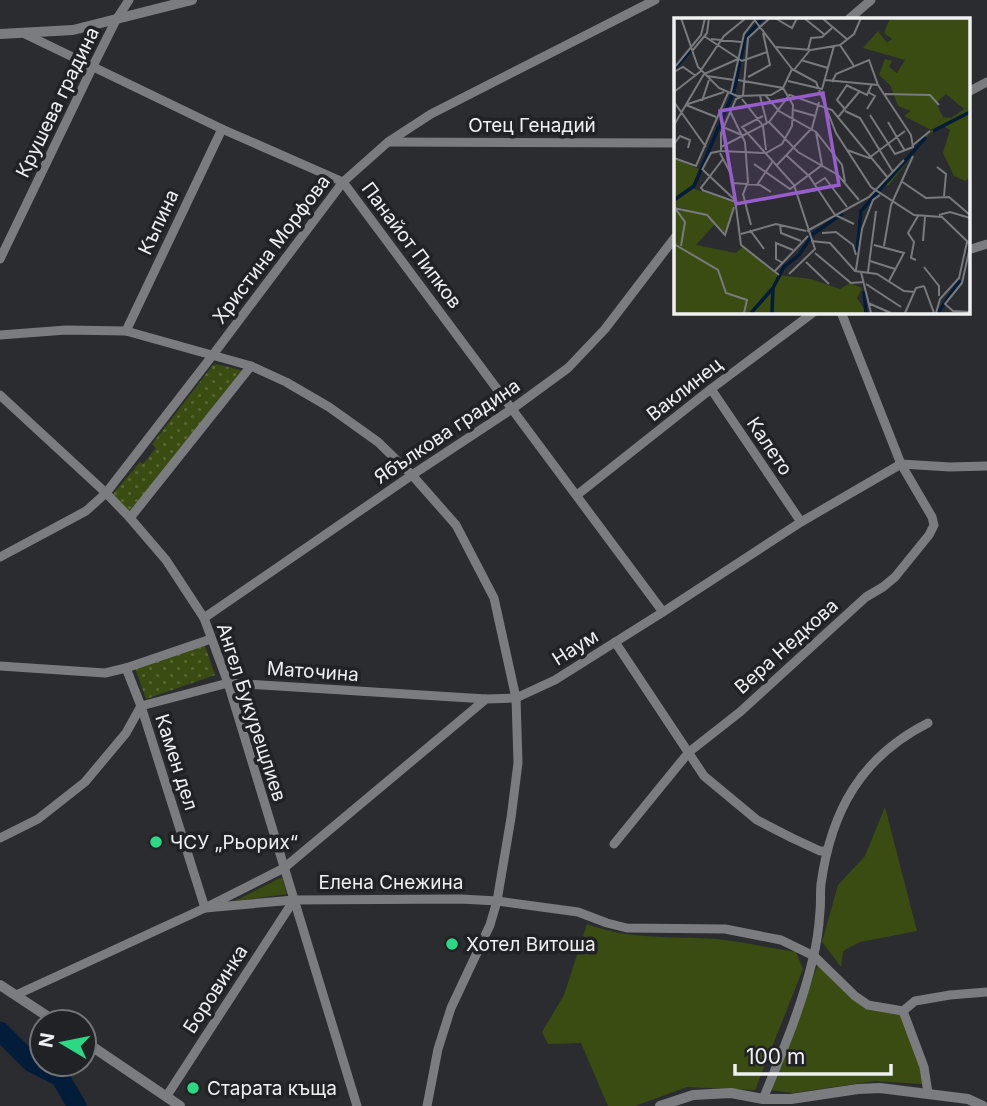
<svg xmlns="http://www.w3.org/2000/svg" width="987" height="1106" viewBox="0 0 987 1106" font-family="Inter,sans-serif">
<defs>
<pattern id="park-dots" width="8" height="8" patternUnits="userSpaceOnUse" patternTransform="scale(1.75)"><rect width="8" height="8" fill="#3a4c11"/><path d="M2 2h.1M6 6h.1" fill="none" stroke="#576634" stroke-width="1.8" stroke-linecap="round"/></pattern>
</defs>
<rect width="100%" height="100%" fill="#2b2c2f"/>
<g fill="#3a4c11">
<polygon points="885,807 917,931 860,942 843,951 841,967 822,942 838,885 865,856"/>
<polygon points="282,877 287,894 235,901"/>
<path d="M587,924C628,940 673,936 716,939C743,942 770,948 796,952L803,969L755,1090L687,1087L635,1106H608L581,1043L548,1044L542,1032L564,995Z"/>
<polygon points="818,965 849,996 863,1007 902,1009 922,1065 922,1084 875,1081 793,1093 770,1090"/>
</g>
<g fill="url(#park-dots)">
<polygon points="216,364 244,371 130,514 112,495 140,462 143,464 156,448 152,444 213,365"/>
<polygon points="204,643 215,675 146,699 135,668"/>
</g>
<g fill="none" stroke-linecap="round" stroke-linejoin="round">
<polyline stroke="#031c39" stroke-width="19" points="0,1031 32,1063 60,1077 77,1106"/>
<g stroke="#7b7c80" stroke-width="9">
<polyline points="849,19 871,0"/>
<polyline points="25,34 222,129 343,182 663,612"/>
<polyline points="968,92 987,82"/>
<polyline points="390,142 676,143"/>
<polyline points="968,250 987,244"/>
<polyline points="0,259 93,66 116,20 129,0"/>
<polyline points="126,331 222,129"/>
<polyline points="0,335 66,330 126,331 251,366 286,382 329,407 378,442 412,475 456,525 494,598 516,698 518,763 511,818 497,901 490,925 451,1008 438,1049 427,1106"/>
<polyline points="711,389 801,522"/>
<polyline points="0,395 106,493 130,518 166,560 204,618 228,683 357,1106"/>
<polyline points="577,495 711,389 814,312"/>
<polyline points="130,518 251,366"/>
<polyline points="0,557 86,511 106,493 212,356 343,182 388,142 431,114 655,0"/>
<polyline points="204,618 412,475 512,409 568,368 605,329 676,236"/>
<polyline points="615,642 704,776 757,820 792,838 820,851 827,851"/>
<polyline points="0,666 105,673 126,668 211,639"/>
<polyline points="126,668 141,706 205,908 284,868 486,699 516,698 555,680 663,612 801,522 901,464 950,467 987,466"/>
<polyline points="0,838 38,819 85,782 126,733 141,706 228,683 486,699"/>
<polyline points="614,844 689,752 740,712 866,597 883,587 895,577 929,535 934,525 932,517 901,464 841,312"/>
<polyline points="16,995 205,908 294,900 461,899 497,901 578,912 607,923 627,928 725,929 781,940 814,956 855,996 868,1005 903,1011"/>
<polyline points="903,1011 915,1001 950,995 987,992"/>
<polyline points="903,1011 924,1067 928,1093"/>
<polyline points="166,1097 294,900"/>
<path d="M763,1099C782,1053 802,1006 813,958C817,943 819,927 820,911C821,902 820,893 821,884C831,811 861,757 928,723"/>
</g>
<g stroke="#7b7c80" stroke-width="10">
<polyline points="0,34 73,30 192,0"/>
<polyline points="0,985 56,1022"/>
<polyline points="84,1041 180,1106"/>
<polyline points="660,1106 693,1095 731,1093 763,1099 791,1099 858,1089 880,1088 968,1099 983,1106"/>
</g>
</g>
<g fill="#2cd884" stroke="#212225" stroke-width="2.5">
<circle cx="156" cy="842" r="7"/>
<circle cx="452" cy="944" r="7"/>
<circle cx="193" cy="1088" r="7"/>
</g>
<g text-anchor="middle" stroke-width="7" stroke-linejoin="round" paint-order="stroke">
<g font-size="19" fill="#eff0f2" stroke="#212225">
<text transform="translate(57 102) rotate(-64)" y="7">Крушева градина</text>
<text x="532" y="132">Отец Генадий</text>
<text transform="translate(158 222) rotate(-65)" y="7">Къпина</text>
<text transform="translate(412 245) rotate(53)" y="7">Панайот Пипков</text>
<text transform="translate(271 249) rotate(-53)" y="7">Христина Морфова</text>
<text transform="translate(684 389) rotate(-38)" y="7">Ваклинец</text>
<text transform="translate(447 431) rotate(-34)" y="7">Ябълкова градина</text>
<text transform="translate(770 446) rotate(56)" y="7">Калето</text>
<text transform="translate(786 646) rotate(-42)" y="7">Вера Недкова</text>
<text transform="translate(575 647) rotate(-32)" y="7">Наум</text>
<text transform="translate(313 671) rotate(4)" y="7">Маточина</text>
<text transform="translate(252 712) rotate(72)" y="7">Ангел Букурещлиев</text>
<text transform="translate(177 762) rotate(72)" y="7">Камен дел</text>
<text x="391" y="889">Елена Снежина</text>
<text transform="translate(215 989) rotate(-57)" y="7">Боровинка</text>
</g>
<g font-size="19" fill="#eff0f2" stroke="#212225" text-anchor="start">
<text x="170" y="849">ЧСУ „Рьорих“</text>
<text x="466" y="951">Хотел Витоша</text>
<text x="207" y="1095">Старата къща</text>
</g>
</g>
<g transform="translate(674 18)">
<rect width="296" height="296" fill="#2b2c2f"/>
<path d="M216,0H296V87L290,91L272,76L262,85L269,99L257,112L230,98L237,93L224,88L216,67L205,57L211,41L218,43L215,49L223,55L231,42L189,30L204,13L213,25L218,21L210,15ZM296,95V159L291,163L280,158L269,135L276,112L268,107Z" fill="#3a4c11"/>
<path d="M296,87V95L255,116L215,167L202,171L269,99L277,100ZM0,140L27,152L20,171L61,184L51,215L34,197L28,195L41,206L22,227L62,235L70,228L104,257L137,261L166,271L176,265L188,270L183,280L193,295H0V191H14L0,189Z" fill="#3a4c11"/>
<path fill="none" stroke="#031c39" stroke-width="3.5" d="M1,50L17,32M259,113L296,94M0,182L20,168L60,73L71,20L89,0M183,234L187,193L252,119M190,273L192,295M77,295L99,270M98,295L99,270L110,249L125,237L139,216L169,195M264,295L286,262"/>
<path fill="none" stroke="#797a7d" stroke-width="2" d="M7,0L24,49L45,70L63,78L97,77L109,70L118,51L79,0M101,0L118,10L123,0M130,0L151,17M148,0L174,22M30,18L68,43L93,34M37,21L67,24M166,27L180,48M102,29L137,32L166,27L180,16L187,0M19,32L33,15L35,0M134,32L137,20L148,19L158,10M127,42L154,50M0,50L27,17L31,0M118,51L142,64L162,115L197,169L240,197L268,199L296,226M27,52L50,18L72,0M120,52L136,32M0,54L9,49L22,58M33,58L60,62M74,59L96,47L89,15M151,62L204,67M114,63L148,71L160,28M158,64L162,56L195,42L204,67L237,117L239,129L221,136L196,97M172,67L193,77L198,66M0,74L27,53M57,74L70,16L80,3M211,76L256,77L265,87M91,77L105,93L142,114L168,147L171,164M116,77L158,92L214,160M86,78L93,105M68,81L89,108L92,132M28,83L35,62M0,84L32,129M11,87L50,74M12,87L42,99M171,91L163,82L173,67M193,91L201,78L194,74M120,92L141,98M56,93L71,124L74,164L69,176L77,207M171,93L186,100L219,154M89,98L68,109L120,167L141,231L115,256M164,99L185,74M95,104L124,134L164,157L185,182M214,104L231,133M0,107L30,56L64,41M49,109L70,118M0,126L6,118L16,122L14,130M239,127L256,113M47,129L95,104L116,76M173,132L195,140L231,113M47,133L92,135L108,126L118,108L119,87L109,70L64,62M46,135L58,158L67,227L105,257M112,137L135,158L161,197L180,206M0,140L22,148L54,75M80,146L116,171L148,147L142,114M103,147L138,110L145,84M263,149L272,156L270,178M28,152L37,135L47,133V115L62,81L69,78L74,20L96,0M29,152L61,182M227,163L252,180L275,179L296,197M59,165L86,167L97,174M83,167L99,143M140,167L151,160L173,189M28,172L62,184M30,173L27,170L49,141M122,176L143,172M0,190L33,197L51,217L60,189M1,190L11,204L7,228M265,197L276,194L296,200M106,206L107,215L127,223M76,212L90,231M133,213L195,179L230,142M148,215L162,214L179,227L182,237M67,216L102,206L132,213M137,223L156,225L181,253L203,256L230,273L241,274M249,223L251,199M0,226L44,252L52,275L73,282L70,295M200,227L230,235L215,263M210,228L217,187L239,138M296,229L288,265L271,286L279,293L296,294M141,235L177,265L190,264M242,242L237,240L240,224L234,215L244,198M196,243L221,251M132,244L155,266M109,245L102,241V225L119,232M250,249L265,268V278M182,252L188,211L199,182L206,177M100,254L134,218M187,254L197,295M194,254L202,193M192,266L227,289M250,268L260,295M194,285L217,295M231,295L242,270L250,268M262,295L266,281L285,260L293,224"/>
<path fill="#985dcc" fill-opacity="0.15" stroke="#985dcc" stroke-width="3.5" d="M149,75L165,167L62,186L46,93Z"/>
<rect width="296" height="296" fill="none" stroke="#eff0f2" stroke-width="3.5"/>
</g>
<g transform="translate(63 1043) rotate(280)"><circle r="33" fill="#212225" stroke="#737477" stroke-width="2"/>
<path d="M0-5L12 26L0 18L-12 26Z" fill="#2cd884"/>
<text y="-10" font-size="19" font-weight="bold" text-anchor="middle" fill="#eff0f2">N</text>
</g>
<path d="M735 1064v10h156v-10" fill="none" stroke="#eff0f2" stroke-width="3.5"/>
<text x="746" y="1064" font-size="21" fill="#eff0f2" stroke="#212225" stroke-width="5" paint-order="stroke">100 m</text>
</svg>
